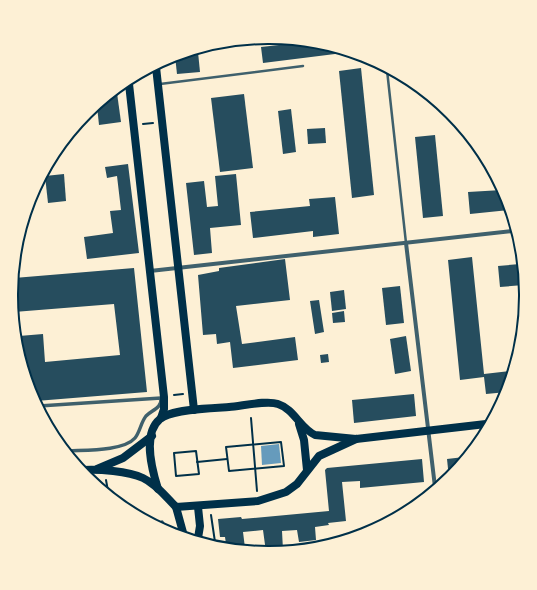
<svg xmlns="http://www.w3.org/2000/svg" width="537" height="590" viewBox="0 0 537 590" font-family="Helvetica,sans-serif">
<rect width="100%" height="100%" fill="#fdf0d5"/>
<polygon fill="#669bbc" points="279,444 281,463 262,465 261,446"/>
<g fill="#264d5e">
<polygon points="297,43 335,51 335,54 263,63 261,47"/>
<polygon points="198,52 200,72 177,74 175,56"/>
<polygon points="361,68 374,195 352,198 339,71"/>
<polygon points="117,93 121,122 99,125 97,106"/>
<polygon points="244,94 253,168 220,172 211,98"/>
<polygon points="291,109 296,152 283,154 278,111"/>
<polygon points="325,128 326,143 308,144 307,129"/>
<polygon points="435,135 443,216 423,218 415,137"/>
<polygon points="128,164 139,253 87,259 84,237 113,233 110,211 121,210 117,176 107,178 105,167"/>
<polygon points="64,174 66,201 48,203 45,176"/>
<polygon points="236,174 241,225 210,228 212,253 194,255 186,183 204,181 207,207 218,206 215,176"/>
<polygon points="502,190 506,197 509,210 470,214 468,192"/>
<polygon points="335,197 339,234 313,237 313,231 253,238 250,212 310,206 309,199"/>
<polygon points="472,257 484,374 510,371 507,392 486,394 484,377 460,380 448,260"/>
<polygon points="285,259 290,300 236,306 242,344 295,337 298,360 233,368 230,342 217,344 216,334 203,335 198,275 219,271 219,268"/>
<polygon points="520,264 524,285 500,287 498,266"/>
<polygon points="134,268 147,392 36,401 31,393 19,336 43,334 45,362 120,355 114,304 14,312 11,295 14,278"/>
<polygon points="400,286 404,323 386,325 382,288"/>
<polygon points="344,290 346,309 332,311 330,292"/>
<polygon points="319,300 324,332 315,334 310,301"/>
<polygon points="344,311 345,322 333,323 332,313"/>
<polygon points="406,336 411,371 395,374 390,339"/>
<polygon points="328,354 329,362 321,363 320,355"/>
<polygon points="414,394 416,416 354,423 352,400"/>
<polygon points="464,457 450,477 449,478 447,459"/>
<polygon points="422,459 424,482 360,488 360,481 342,482 346,521 328,523 329,525 315,527 316,540 299,542 297,530 282,531 283,550 268,552 266,552 263,530 243,532 245,548 226,544 225,537 220,537 218,519 241,517 242,519 329,511 325,470 327,468"/>
</g>
<g fill="none" stroke-linecap="round" stroke-linejoin="round">
<g stroke="#003049" stroke-width="2">
<polyline points="143,124 153,123"/>
<polyline points="174,395 183,394"/>
<polyline points="251,418 257,491"/>
<polygon points="281,442 284,466 229,471 226,447"/>
<polygon points="196,451 199,474 176,476 174,453"/>
<polyline points="197,462 227,459"/>
<polyline points="106,480 108,491"/>
<polyline points="211,515 215,542"/>
</g>
<g stroke="#3f606c" stroke-width="2.5">
<polyline points="387,70 406,243"/>
<polyline points="160,84 303,66"/>
</g>
<g stroke="#3f606c" stroke-width="3.5">
<path d="M39,406L161,398C162,408 152,410 146,416C141,422 140,432 135,438C124,451 85,450 69,451"/>
<polyline points="162,522 167,531"/>
</g>
<g stroke="#3f606c" stroke-width="4">
<polyline points="406,243 435,487"/>
<polyline points="150,271 513,231"/>
</g>
<g stroke="#003049" stroke-width="8">
<polyline points="156,67 194,410"/>
<polyline points="129,84 164,397 164,409 161,418"/>
<polyline points="299,424 304,440 307,470"/>
<polyline points="97,469 123,458 152,436"/>
<path d="M82,470C99,469 128,471 143,478C156,484 166,497 176,507L258,501L286,492L297,484L319,456L356,439"/>
<path d="M158,489C152,470 142,434 160,419C171,409 214,408 229,407C242,406 267,400 278,404C294,409 300,428 315,435L356,439L486,424"/>
<polyline points="176,507 184,536"/>
<polyline points="198,538 200,526 198,507"/>
</g>
</g>
<path d="M0 0H537V590H0ZM268 44H269A250 250 0 0 1 519 294V296A250 250 0 0 1 269 546H268A250 250 0 0 1 18 296V294A250 250 0 0 1 268 44Z" fill="#fdf0d5" fill-rule="evenodd"/>
<path fill="none" stroke="#003049" stroke-width="2" d="M268 44H269A250 250 0 0 1 519 294V296A250 250 0 0 1 269 546H268A250 250 0 0 1 18 296V294A250 250 0 0 1 268 44Z"/>
</svg>
